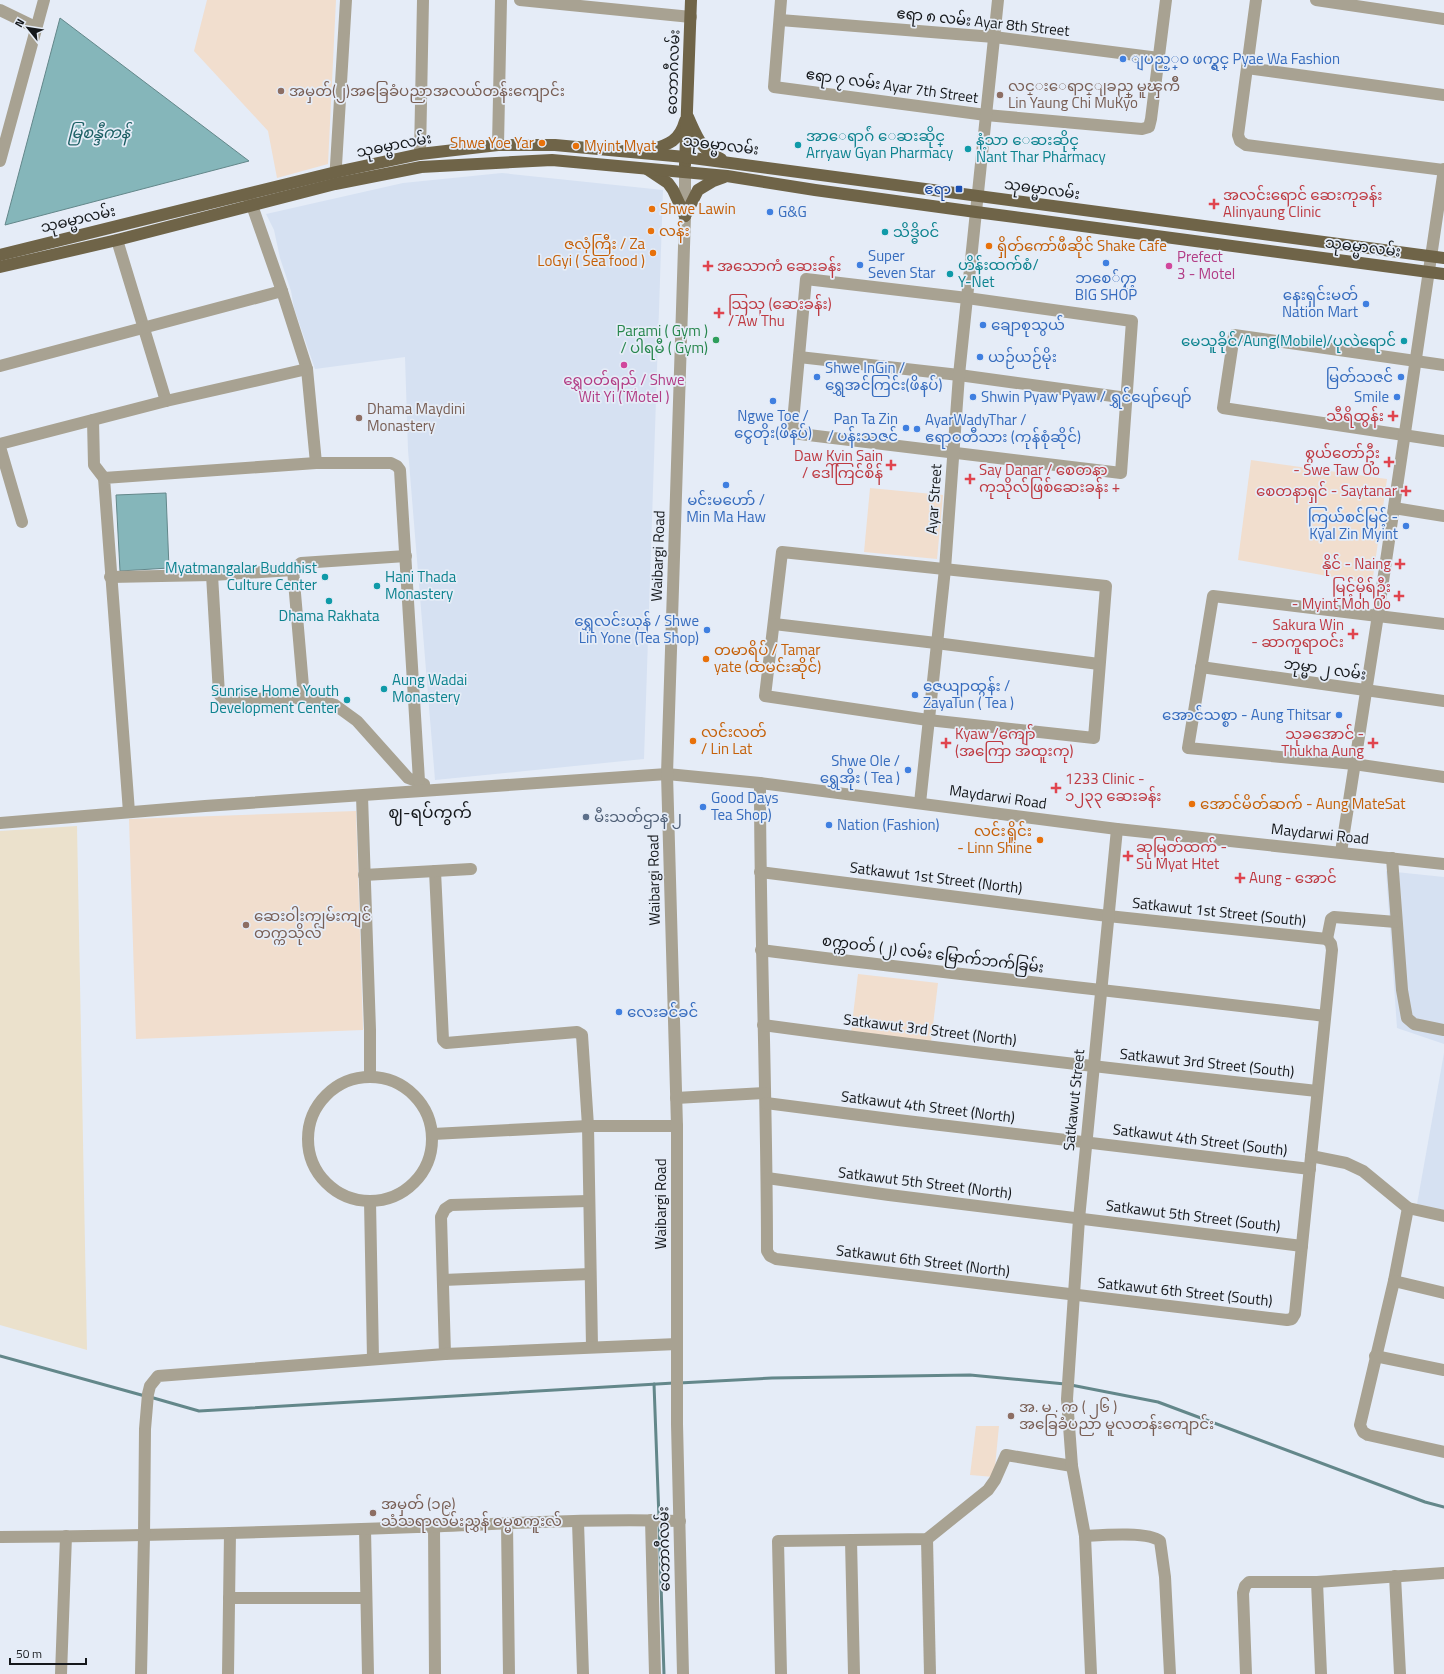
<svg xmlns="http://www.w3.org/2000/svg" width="1444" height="1674" viewBox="0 0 1444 1674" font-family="'Titillium Web','Noto Sans Myanmar',sans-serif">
<rect width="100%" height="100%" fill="#e5ecf7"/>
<g fill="#d6e1f2">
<polygon points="502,173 663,190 644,759 435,780 408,450 405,357 315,369 294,308 291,291 280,258 274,230 266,214 403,183"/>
<polygon points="1386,871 1444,877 1444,1044 1397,1028"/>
<polygon points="1444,1053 1444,1210 1417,1204"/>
</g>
<g fill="#f1dece">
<polygon points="207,0 336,0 328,164 277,178 268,131 194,51"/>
<polygon points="1251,460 1387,479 1372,584 1238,560"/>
<polygon points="870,488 943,495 937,559 864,552"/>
<polygon points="356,811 363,1030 136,1039 129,819"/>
<polygon points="858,974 938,983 931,1042 851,1032"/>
<polygon points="976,1426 999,1426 994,1477 970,1475"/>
</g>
<polygon fill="#ebe1cc" points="77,826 87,1350 0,1325 0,831"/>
<g fill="#85b6ba" stroke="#63878a">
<polygon points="60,18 249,161 5,225"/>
<polygon points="166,493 169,568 120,571 116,495"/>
</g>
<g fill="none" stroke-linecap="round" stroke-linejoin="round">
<g stroke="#63878a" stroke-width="3">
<polyline points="0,1356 145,1396"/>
<polyline points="679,1383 772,1378 970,1375 1065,1384"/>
<polyline points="654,1384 659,1519"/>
<polyline points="1071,1385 1158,1402 1425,1502 1444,1507"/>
<polyline points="150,1397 199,1411 674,1383"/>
<polyline points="659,1524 664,1674"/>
</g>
<g stroke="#a8a292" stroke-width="12">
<polyline points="520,0 691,17"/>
<polyline points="781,0 774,87 986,115 1142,129 1149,127 1151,119 1166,0"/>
<polyline points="1256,0 1238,135 1240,141 1246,145 1444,170"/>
<polyline points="1316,0 1444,19"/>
<polyline points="0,10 35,27"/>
<polyline points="780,20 994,37 1159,58"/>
<polyline points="1247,68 1444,95"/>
<polyline points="498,145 501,0"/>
<polyline points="420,154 423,0"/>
<polyline points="0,161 44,0"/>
<polyline points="335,182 346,0"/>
<polyline points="248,194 282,291 307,369 316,463"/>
<polyline points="117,240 166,401"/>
<polygon points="806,279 967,298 1132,321 1121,473 792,433"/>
<polyline points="799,357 959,375 1127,398"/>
<polyline points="1444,365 1234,335 1223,408 1444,441"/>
<polyline points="0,366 282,291"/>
<polyline points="93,420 94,465 104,478"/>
<polyline points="0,444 166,401 307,369"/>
<polyline points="0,447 22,522"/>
<polyline points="1394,508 1444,516"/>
<polygon points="782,552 1106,586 1094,738 928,720 765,696"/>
<polyline points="293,570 304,698"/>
<polyline points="212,575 219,694 223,699 312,698 335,705 357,721 408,778 424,784"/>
<polyline points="110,577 212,575 293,570 301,563 406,556"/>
<polyline points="774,624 936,643 1099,664"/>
<polyline points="1444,624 1213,596 1188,748 1354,764 1444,777"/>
<polyline points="1201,667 1444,701"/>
<path d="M760,783C760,939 767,1095 767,1251L770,1256L776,1259L1287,1320L1292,1319L1295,1314L1332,950L1331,944L1327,939"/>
<polyline points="362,796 370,1030 370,1076"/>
<polyline points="920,803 945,569 959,375 998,0"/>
<polyline points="129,812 104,478 316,463 391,463 397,466 400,470 419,781"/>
<polyline points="0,823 205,806 667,774 760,783 1117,829 1444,864"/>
<polyline points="1341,852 1378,615 1444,169"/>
<polyline points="1392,858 1402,990 1407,1018 1414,1024 1444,1030"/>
<polyline points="435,871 443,1040 446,1043 577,1032 582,1035 588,1126 592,1346"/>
<polyline points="760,872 1108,916 1327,939"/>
<polyline points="364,875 471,869"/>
<polyline points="1327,939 1331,919 1334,917 1396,922"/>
<path d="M761,950C949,974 1137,993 1325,1016"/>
<path d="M763,1025C947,1050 1132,1071 1317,1091"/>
<circle cx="370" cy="1139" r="62"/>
<polyline points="676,1098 765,1093"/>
<polyline points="766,1103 898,1120 1310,1169"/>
<polyline points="433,1134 588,1126 677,1126"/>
<polyline points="1311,1156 1346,1163 1363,1171 1408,1208 1444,1216"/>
<polyline points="767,1178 889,1195 1302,1246"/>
<polyline points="370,1201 373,1359"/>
<polyline points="1408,1208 1394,1281 1360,1425 1363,1432 1368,1435 1444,1452"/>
<polyline points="443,1280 590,1274"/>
<polyline points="1394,1281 1444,1293"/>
<polyline points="445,1354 441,1217 445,1209 451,1205 588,1201"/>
<polyline points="1375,1356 1444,1370"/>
<polyline points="651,1520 655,1674"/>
<polyline points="578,1522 583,1674"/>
<polyline points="507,1524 509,1674"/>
<polyline points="434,1526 435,1674"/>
<polyline points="365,1529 368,1674"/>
<path d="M1085,1536C1101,1535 1148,1531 1160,1541L1165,1577L1170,1674"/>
<path d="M0,1537C139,1536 278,1532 417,1527C504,1524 592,1518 680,1521"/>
<polyline points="927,1539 930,1674"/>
<polyline points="851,1540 854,1674"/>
<polyline points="1395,1576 1400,1674"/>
<polyline points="1317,1582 1321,1674"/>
<polyline points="229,1598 366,1598"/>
<polyline points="61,1674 66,1536"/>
<polyline points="141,1674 144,1536 145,1429 148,1394 150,1386 158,1376 445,1354 677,1344"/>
<polyline points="228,1674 230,1533"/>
<polyline points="683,1674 677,1424 677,1126 667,774 685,216 685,171"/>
<polyline points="781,1674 778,1541 927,1539 988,1490 995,1480 1006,1455 1072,1466"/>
<polyline points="1091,1674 1085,1536 1072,1466 1067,1399 1079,1219 1117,829"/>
<polyline points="1246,1674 1243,1593 1245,1586 1249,1582 1317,1582 1444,1573"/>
</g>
<g stroke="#6f6448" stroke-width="12">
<path d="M688,117C697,137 701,150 721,159"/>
<path d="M647,151C666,145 679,143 685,121"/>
<polyline points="685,165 691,0"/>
<polyline points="647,169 668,183 673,190 685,216"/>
<polyline points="685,216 698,190 713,181 724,177"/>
<polyline points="0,255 336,172 420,154 498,145 555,145 685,157 1444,258"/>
<polyline points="0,267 117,240 335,184 421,167 552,160 727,176 815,190 976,212 1444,274"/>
</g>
</g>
<g fill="#3f7fe0" stroke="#e5ecf7" stroke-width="1.5">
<circle cx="1123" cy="59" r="4"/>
<circle cx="770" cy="212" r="4"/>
<circle cx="1106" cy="263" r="4"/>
<circle cx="860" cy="265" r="4"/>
<circle cx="1366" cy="304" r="4"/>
<circle cx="983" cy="325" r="4"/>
<circle cx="980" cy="357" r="4"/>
<circle cx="817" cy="377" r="4"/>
<circle cx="1401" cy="377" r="4"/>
<circle cx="973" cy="397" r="4"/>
<circle cx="1397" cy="397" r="4"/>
<circle cx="773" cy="401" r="4"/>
<circle cx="906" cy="428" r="4"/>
<circle cx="917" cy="429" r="4"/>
<circle cx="726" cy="485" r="4"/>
<circle cx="1406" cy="526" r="4"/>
<circle cx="707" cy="630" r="4"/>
<circle cx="915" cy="695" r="4"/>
<circle cx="1339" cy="715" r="4"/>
<circle cx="908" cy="770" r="4"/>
<circle cx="703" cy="807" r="4"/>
<circle cx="829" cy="825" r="4"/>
<circle cx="619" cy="1012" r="4"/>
</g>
<g fill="#8d6e63" stroke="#e5ecf7" stroke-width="1.5">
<circle cx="281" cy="91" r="4"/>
<circle cx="1000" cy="95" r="4"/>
<circle cx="359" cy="418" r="4"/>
<circle cx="246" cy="925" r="4"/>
<circle cx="1011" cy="1416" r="4"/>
<circle cx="373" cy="1513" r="4"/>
</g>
<g fill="#e8710a" stroke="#e5ecf7" stroke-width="1.5">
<circle cx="542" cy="143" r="4"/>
<circle cx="576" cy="146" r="4"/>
<circle cx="652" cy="209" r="4"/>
<circle cx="651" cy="231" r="4"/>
<circle cx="989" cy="246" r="4"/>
<circle cx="653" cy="253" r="4"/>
<circle cx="706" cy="659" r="4"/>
<circle cx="693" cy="741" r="4"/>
<circle cx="1192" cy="804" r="4"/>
<circle cx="1040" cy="840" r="4"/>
</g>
<g fill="#0f9aa8" stroke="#e5ecf7" stroke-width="1.5">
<circle cx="798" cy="145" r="4"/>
<circle cx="968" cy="149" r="4"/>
<circle cx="885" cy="232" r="4"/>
<circle cx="950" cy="274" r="4"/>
<circle cx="1404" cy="341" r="4"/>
<circle cx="325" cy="577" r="4"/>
<circle cx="377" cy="586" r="4"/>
<circle cx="329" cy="601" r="4"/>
<circle cx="384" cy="689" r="4"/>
<circle cx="347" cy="700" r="4"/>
</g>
<rect fill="#1a4fb4" stroke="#e5ecf7" stroke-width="1.5" x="955" y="185" width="8" height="8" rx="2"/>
<g fill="#e0444e" stroke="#e5ecf7" stroke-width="1.5">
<path d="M1212 198h4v4h4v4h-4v4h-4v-4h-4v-4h4z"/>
<path d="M706 260h4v4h4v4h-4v4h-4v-4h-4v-4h4z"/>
<path d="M717 307h4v4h4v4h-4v4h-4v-4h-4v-4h4z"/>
<path d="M1391 410h4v4h4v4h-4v4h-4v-4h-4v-4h4z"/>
<path d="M1387 456h4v4h4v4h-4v4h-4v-4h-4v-4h4z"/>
<path d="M889 459h4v4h4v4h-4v4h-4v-4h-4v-4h4z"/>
<path d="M968 473h4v4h4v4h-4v4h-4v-4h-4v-4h4z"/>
<path d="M1404 485h4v4h4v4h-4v4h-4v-4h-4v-4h4z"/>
<path d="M1398 558h4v4h4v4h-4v4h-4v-4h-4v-4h4z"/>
<path d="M1397 590h4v4h4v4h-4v4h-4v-4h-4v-4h4z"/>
<path d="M1351 628h4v4h4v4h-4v4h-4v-4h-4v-4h4z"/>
<path d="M944 737h4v4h4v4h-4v4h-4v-4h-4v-4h4z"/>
<path d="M1371 737h4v4h4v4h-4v4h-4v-4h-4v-4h4z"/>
<path d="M1054 782h4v4h4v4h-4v4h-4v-4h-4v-4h4z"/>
<path d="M1126 850h4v4h4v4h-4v4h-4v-4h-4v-4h4z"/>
<path d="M1238 872h4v4h4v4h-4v4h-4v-4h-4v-4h4z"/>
</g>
<g fill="#d1479c" stroke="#e5ecf7" stroke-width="1.5">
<circle cx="1169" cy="266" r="4"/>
<circle cx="624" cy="365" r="4"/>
</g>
<circle fill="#2e9e5b" stroke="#e5ecf7" stroke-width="1.5" cx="716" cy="340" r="4"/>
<circle fill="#5c6f8a" stroke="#e5ecf7" stroke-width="1.5" cx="586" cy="817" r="4"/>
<g text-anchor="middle" stroke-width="3.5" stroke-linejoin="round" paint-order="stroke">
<g font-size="15" fill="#15181b" stroke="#e5ecf7">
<text transform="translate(983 22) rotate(6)" y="5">ဧရာ ၈ လမ်း Ayar 8th Street</text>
<text transform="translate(673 72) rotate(-88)" y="5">ဝေဘာဂီလမ်း</text>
<text transform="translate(892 86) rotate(8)" y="5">ဧရာ ၇ လမ်း Ayar 7th Street</text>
<text transform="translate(394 145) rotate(-11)" y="5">သုဓမ္မာလမ်း</text>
<text transform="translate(721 145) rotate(7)" y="5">သုဓမ္မာလမ်း</text>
<text transform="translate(1042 189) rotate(8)" y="5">သုဓမ္မာလမ်း</text>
<text transform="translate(78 219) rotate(-13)" y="5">သုဓမ္မာလမ်း</text>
<text transform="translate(1363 247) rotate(7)" y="5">သုဓမ္မာလမ်း</text>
<text transform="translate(934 499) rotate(-86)" y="5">Ayar Street</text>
<text transform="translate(658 556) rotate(-88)" y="5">Waibargi Road</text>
<text transform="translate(1325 669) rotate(8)" y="5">ဘုမ္မာ ၂ လမ်း</text>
<text transform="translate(998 797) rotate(8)" y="5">Maydarwi Road</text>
<text transform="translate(1320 834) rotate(6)" y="5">Maydarwi Road</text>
<text transform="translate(936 878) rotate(7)" y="5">Satkawut 1st Street (North)</text>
<text transform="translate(654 880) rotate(-91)" y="5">Waibargi Road</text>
<text transform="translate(1219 912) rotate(6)" y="5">Satkawut 1st Street (South)</text>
<text transform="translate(933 954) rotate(7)" y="5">စက္ကဝတ် (၂) လမ်း မြောက်ဘက်ခြမ်း</text>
<text transform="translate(930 1030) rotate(7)" y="5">Satkawut 3rd Street (North)</text>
<text transform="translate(1207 1063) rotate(6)" y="5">Satkawut 3rd Street (South)</text>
<text transform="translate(1074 1100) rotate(-84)" y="5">Satkawut Street</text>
<text transform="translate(928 1107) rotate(7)" y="5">Satkawut 4th Street (North)</text>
<text transform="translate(1200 1140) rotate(7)" y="5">Satkawut 4th Street (South)</text>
<text transform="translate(925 1183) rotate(7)" y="5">Satkawut 5th Street (North)</text>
<text transform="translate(661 1204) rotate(-90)" y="5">Waibargi Road</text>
<text transform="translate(1193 1216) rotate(7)" y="5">Satkawut 5th Street (South)</text>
<text transform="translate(923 1261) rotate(7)" y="5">Satkawut 6th Street (North)</text>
<text transform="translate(1185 1292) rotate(6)" y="5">Satkawut 6th Street (South)</text>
<text transform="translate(664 1549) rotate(-91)" y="5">ဝေဘာဂီလမ်း</text>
</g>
<g font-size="15" fill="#366cbe" stroke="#e5ecf7" text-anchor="start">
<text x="1131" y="64">ျပည့္၀ ဖက္ရွင္ Pyae Wa Fashion</text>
<text x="778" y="217">G&amp;G</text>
<text x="868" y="261">Super<tspan x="868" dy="17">Seven Star</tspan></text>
<text x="1106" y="283" text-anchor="middle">ဘစေ်၇ှာ့<tspan x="1106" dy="17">BIG SHOP</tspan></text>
<text x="1358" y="300" text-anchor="end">နေးရှင်းမတ်<tspan x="1358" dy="17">Nation Mart</tspan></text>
<text x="991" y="330">ချောစုသွယ်</text>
<text x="988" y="362">ယဉ်ယဉ်မိုး</text>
<text x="825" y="373">Shwe InGin /<tspan x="825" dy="17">ရွှေအင်ကြင်း(ဖိနပ်)</tspan></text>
<text x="1393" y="382" text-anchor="end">မြတ်သဇင်</text>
<text x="981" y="402">Shwin Pyaw Pyaw / ရွှင်ပျော်ပျော်</text>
<text x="1389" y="402" text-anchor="end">Smile</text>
<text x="773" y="421" text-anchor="middle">Ngwe Toe /<tspan x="773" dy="17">ငွေတိုး(ဖိနပ်)</tspan></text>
<text x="898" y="424" text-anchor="end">Pan Ta Zin<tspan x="898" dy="17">/ ပန်းသဇင်</tspan></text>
<text x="925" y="425">AyarWadyThar /<tspan x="925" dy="17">ဧရာဝတီသား (ကုန်စုံဆိုင်)</tspan></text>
<text x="726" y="505" text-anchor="middle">မင်းမဟော် /<tspan x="726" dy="17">Min Ma Haw</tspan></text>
<text x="1398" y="522" text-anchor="end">ကြယ်စင်မြင့် -<tspan x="1398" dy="17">Kyal Zin Myint</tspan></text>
<text x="699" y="626" text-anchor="end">ရွှေလင်းယုန် / Shwe<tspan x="699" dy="17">Lin Yone (Tea Shop)</tspan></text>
<text x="923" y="691">ဇေယျာထွန်း /<tspan x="923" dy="17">ZayaTun ( Tea )</tspan></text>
<text x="1331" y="720" text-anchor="end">အောင်သစ္စာ - Aung Thitsar</text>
<text x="900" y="766" text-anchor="end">Shwe Ole /<tspan x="900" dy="17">ရွှေအိုး ( Tea )</tspan></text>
<text x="711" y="803">Good Days<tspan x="711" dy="17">Tea Shop)</tspan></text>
<text x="837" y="830">Nation (Fashion)</text>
<text x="627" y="1017">လေးခင်ခင်</text>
</g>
<g font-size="15" fill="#785e54" stroke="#e5ecf7" text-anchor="start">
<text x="1008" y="91">လင္းေရာင္ျခည္ မူၾကိဳ<tspan x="1008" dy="17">Lin Yaung Chi MuKyo</tspan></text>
<text x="289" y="96">အမှတ်(၂)အခြေခံပညာအလယ်တန်းကျောင်း</text>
<text x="367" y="414">Dhama Maydini<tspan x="367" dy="17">Monastery</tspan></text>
<text x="254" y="921">ဆေးဝါးကျွမ်းကျင်<tspan x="254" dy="17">တက္ကသိုလ်</tspan></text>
<text x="1019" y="1412">အ. မ . က ( ၂၆ )<tspan x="1019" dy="17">အခြေခံပညာ မူလတန်းကျောင်း</tspan></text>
<text x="381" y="1509">အမှတ် (၁၉)<tspan x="381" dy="17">သံသရာလမ်းညွှန် ဓမ္မစကူးလ်</tspan></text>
</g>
<g font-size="15" fill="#0d838f" stroke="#e5ecf7" text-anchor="start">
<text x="806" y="141">အာေရာဂ်ံ ေဆးဆိုင္<tspan x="806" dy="17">Arryaw Gyan Pharmacy</tspan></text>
<text x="976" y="145">နံ့သာ ေဆးဆိုင္<tspan x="976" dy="17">Nant Thar Pharmacy</tspan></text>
<text x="893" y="237">သိဒ္ဓိဝင်</text>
<text x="958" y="270">ဟိန်းထက်စံ/<tspan x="958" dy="17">Y-Net</tspan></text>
<text x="1396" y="346" text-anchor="end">မေသူခိုင်/Aung(Mobile)/ပုလဲရောင်</text>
<text x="317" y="573" text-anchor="end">Myatmangalar Buddhist<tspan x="317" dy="17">Culture Center</tspan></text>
<text x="385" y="582">Hani Thada<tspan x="385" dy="17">Monastery</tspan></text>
<text x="329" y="621" text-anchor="middle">Dhama Rakhata</text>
<text x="392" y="685">Aung Wadai<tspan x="392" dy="17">Monastery</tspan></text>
<text x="339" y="696" text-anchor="end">Sunrise Home Youth<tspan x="339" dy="17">Development Center</tspan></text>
</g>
<g font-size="15" fill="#c56008" stroke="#e5ecf7" text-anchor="start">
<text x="534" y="148" text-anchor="end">Shwe Yoe Yar</text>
<text x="584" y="151">Myint Myat</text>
<text x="660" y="214">Shwe Lawin</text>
<text x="659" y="236">လန်း</text>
<text x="645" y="249" text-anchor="end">ဇလုံကြီး / Za<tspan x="645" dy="17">LoGyi ( Sea food )</tspan></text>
<text x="997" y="251">ရှိတ်ကော်ဖီဆိုင် Shake Cafe</text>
<text x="714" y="655">တမာရိပ် / Tamar<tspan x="714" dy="17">yate (ထမင်းဆိုင်)</tspan></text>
<text x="701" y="737">လင်းလတ်<tspan x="701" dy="17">/ Lin Lat</tspan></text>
<text x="1200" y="809">အောင်မိတ်ဆက် - Aung MateSat</text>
<text x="1032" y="836" text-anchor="end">လင်းရှိုင်း<tspan x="1032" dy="17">- Linn Shine</tspan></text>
</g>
<g font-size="15" fill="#164399" stroke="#e5ecf7" text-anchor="end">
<text x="951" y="194">ဧရာ</text>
</g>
<g font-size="15" fill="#be3a42" stroke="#e5ecf7" text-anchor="start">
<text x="1223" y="200">အလင်းရောင် ဆေးကုခန်း<tspan x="1223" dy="17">Alinyaung Clinic</tspan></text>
<text x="717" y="271">အသောကံ ဆေးခန်း</text>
<text x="728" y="309">သြသု (ဆေးခန်း)<tspan x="728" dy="17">/ Aw Thu</tspan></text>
<text x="1384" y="421" text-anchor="end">သီရိထွန်း</text>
<text x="1380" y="458" text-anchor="end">စွယ်တော်ဦး<tspan x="1380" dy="17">- Swe Taw Oo</tspan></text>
<text x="883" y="461" text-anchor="end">Daw Kyin Sain<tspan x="883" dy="17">/ ဒေါ်ကြင်စိန်</tspan></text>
<text x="979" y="475">Say Danar / စေတနာ<tspan x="979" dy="17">ကုသိုလ်ဖြစ်ဆေးခန်း +</tspan></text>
<text x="1397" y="496" text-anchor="end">စေတနာရှင် - Saytanar</text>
<text x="1391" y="569" text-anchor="end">နိုင် - Naing</text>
<text x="1391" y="592" text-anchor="end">မြင့်မိုရ်ဦး<tspan x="1391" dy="17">- Myint Moh Oo</tspan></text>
<text x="1344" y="630" text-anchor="end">Sakura Win<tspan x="1344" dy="17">- ဆာကူရာဝင်း</tspan></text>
<text x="955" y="739">Kyaw /ကျော်<tspan x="955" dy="17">(အကြော အထူးကု)</tspan></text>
<text x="1364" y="739" text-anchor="end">သုခအောင် -<tspan x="1364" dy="17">Thukha Aung</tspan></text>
<text x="1065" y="784">1233 Clinic -<tspan x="1065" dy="17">၁၂၃၃ ဆေးခန်း</tspan></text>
<text x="1136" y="852">ဆုမြတ်ထက် -<tspan x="1136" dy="17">Su Myat Htet</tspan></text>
<text x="1249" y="883">Aung - အောင်</text>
</g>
<g font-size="15" fill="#b23c85" stroke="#e5ecf7" text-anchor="start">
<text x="1177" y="262">Prefect<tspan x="1177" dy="17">3 - Motel</tspan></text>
<text x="624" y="385" text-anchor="middle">ရွှေဝတ်ရည် / Shwe<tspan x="624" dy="17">Wit Yi ( Motel )</tspan></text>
</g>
<g font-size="15" fill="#27864d" stroke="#e5ecf7" text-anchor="end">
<text x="708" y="336">Parami ( Gym )<tspan x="708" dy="17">/ ပါရမီ ( Gym)</tspan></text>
</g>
<g font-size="15" fill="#4e5e75" stroke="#e5ecf7" text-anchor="start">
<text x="594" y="822">မီးသတ်ဌာန ၂</text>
</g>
<g font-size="16" font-style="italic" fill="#1c5f64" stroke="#e5ecf7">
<text x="99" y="138">မြစန္ဒီ‌ကန်</text>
</g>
<g font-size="17" fill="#15181b" stroke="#e5ecf7">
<text x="430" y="818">ဈ-ရပ်ကွက်</text>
</g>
</g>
<g transform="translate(28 28) rotate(300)" stroke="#e5ecf7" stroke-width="3" paint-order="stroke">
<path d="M0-3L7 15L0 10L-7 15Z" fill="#15181b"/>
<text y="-6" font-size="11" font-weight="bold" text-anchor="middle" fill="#15181b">N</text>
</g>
<path d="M10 1658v6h76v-6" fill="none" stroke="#15181b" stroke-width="2"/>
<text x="16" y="1658" font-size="12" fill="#15181b" stroke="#e5ecf7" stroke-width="3" paint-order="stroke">50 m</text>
</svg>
